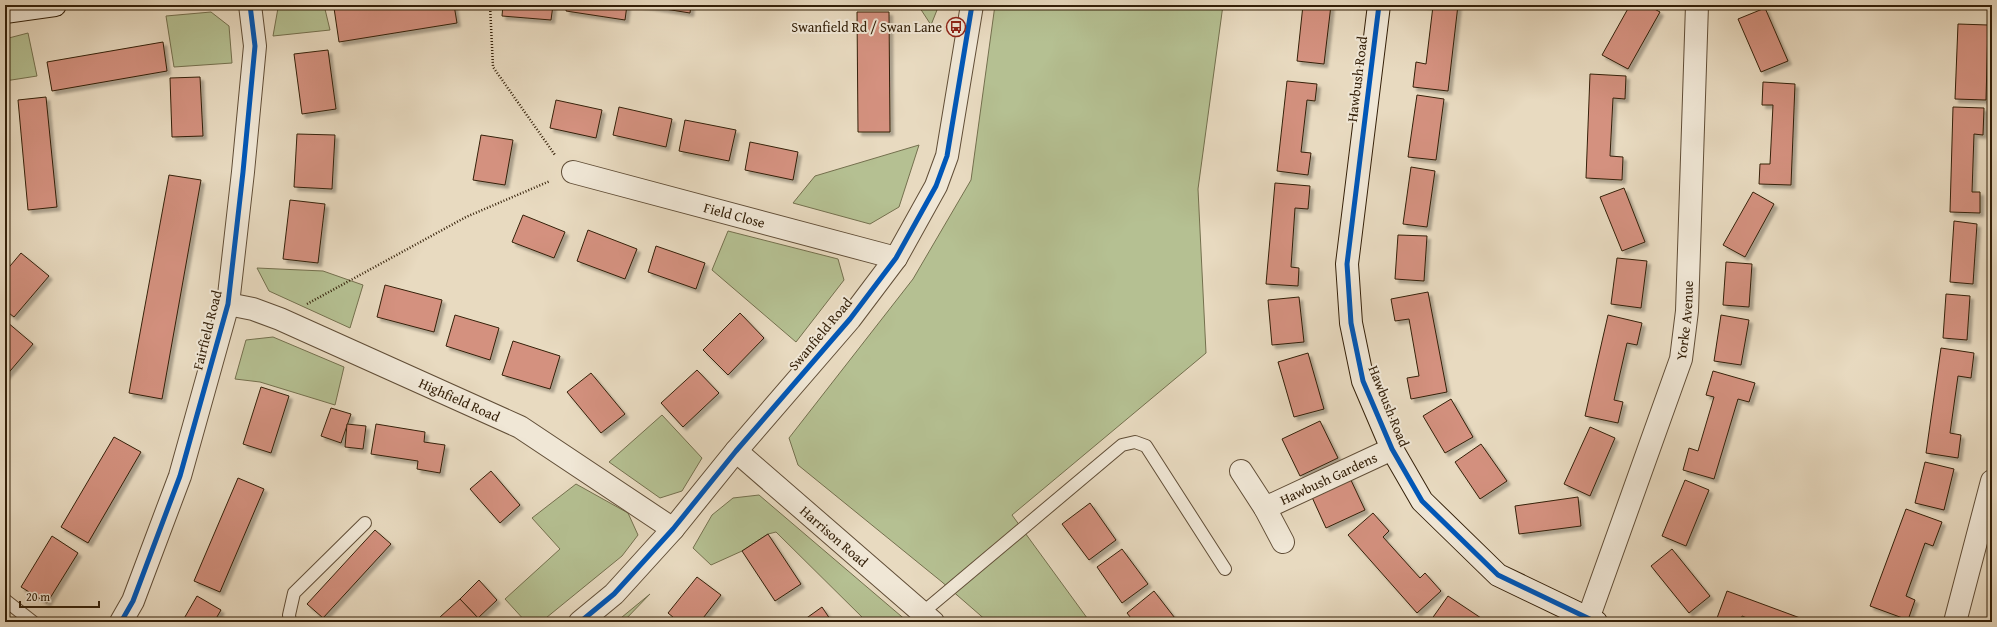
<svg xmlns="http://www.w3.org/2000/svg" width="1997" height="627" viewBox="0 0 1997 627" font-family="'Gentium Book Plus',serif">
<defs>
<filter id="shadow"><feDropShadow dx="3.5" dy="3.5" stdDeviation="1" flood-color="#0004"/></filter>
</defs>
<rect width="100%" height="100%" fill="#e8dac0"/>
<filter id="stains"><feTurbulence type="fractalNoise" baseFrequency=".005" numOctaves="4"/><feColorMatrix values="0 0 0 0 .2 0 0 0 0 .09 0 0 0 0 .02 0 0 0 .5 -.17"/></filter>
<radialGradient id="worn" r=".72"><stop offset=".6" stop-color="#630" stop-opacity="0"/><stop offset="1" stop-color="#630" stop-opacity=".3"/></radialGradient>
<g fill="#b5c092" stroke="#74704e">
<polygon points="281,5 324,5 330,30 273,36 278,8"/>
<polygon points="918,5 939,5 931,25"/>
<polygon points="995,5 1223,5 1198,189 1206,353 1012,515 1090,622 988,622 942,582 798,465 789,438 913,279 971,180"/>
<polygon points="211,12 229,26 232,63 174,67 166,16"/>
<polygon points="28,33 37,76 5,81 5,39"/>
<polygon points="919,145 899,207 870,224 793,203 815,176"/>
<polygon points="728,231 838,259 844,280 796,342 712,270"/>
<polygon points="257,268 323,271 363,285 350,328 269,291"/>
<polygon points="273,337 344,367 335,405 260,382 235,379 246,340"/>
<polygon points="662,415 702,458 682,491 660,498 609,462"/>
<polygon points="576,484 628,513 638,535 622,556 541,622 526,622 505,599 560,549 532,518"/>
<polygon points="759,495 908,622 867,622 776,532 768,534 742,551 711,565 693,548 712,515 733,498"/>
<polygon points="650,594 623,622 616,622"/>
</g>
<g fill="#d4917f" stroke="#342009" filter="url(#shadow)">
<polygon points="350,5 454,5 457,23 339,42 334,8"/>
<polygon points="503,5 553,5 551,20 502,16"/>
<polygon points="567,5 627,5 625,20 566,11"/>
<polygon points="640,5 691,5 690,13"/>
<polygon points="1303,5 1331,5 1324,64 1297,61"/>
<polygon points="1424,5 1458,5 1448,91 1413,87 1416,62 1426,64 1433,6"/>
<polygon points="1630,5 1647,5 1660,12 1628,69 1602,55"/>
<polygon points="1765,8 1788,61 1761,72 1738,19"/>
<polygon points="857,12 889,12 890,132 858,132"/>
<polygon points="1958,24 1988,25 1986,100 1955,99"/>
<polygon points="163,42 167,71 52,91 47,62"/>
<polygon points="328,50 336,109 302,114 294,54"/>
<polygon points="1590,74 1626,76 1625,99 1613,98 1610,156 1623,157 1622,180 1586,178"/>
<polygon points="200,77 203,136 172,137 170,78"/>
<polygon points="1287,81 1317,84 1315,101 1307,100 1301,152 1311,153 1308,175 1277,171"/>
<polygon points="1763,82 1795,84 1791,185 1759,184 1760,164 1770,164 1773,105 1762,105"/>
<polygon points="1417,95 1444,99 1436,160 1408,157"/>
<polygon points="46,97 57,207 28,210 18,100"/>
<polygon points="556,100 602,110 596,138 550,128"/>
<polygon points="619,107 672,119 666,147 613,135"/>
<polygon points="1953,107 1984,108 1983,135 1974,134 1972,192 1980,192 1980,213 1950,212"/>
<polygon points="685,120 736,130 729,161 679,151"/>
<polygon points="297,134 335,135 332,189 294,187"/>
<polygon points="481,135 513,140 505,185 473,180"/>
<polygon points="750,142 798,152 793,180 745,170"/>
<polygon points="1411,167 1435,171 1427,227 1403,224"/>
<polygon points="169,175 201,180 162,399 129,393"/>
<polygon points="1275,183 1310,186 1308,209 1295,208 1291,267 1299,268 1298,286 1266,284"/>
<polygon points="1624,188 1645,242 1622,251 1600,197"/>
<polygon points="1753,192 1774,204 1745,257 1723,245"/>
<polygon points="290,200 325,204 318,263 283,259"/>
<polygon points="523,215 565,232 554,258 512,242"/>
<polygon points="1954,221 1977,224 1973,284 1950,282"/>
<polygon points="588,230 637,249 625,279 577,261"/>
<polygon points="1398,235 1427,236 1424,281 1395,279"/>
<polygon points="656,246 705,263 696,289 648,272"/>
<polygon points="21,253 49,276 14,317 5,310 5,272"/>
<polygon points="1617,258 1647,261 1641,308 1611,304"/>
<polygon points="1726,262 1752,264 1749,307 1723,305"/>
<polygon points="385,285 442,300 434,332 377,317"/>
<polygon points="1428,292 1447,392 1411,399 1407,378 1419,376 1409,319 1395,321 1391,299"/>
<polygon points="1946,294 1970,296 1967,340 1943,338"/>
<polygon points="1299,297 1304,342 1272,345 1268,300"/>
<polygon points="740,313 764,338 728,375 703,350"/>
<polygon points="455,315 499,328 490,360 446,346"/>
<polygon points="1608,315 1642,323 1637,345 1627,343 1614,400 1623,402 1618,423 1585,416"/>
<polygon points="1721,315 1749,320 1741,365 1714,361"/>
<polygon points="7,322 33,344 5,377 5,325"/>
<polygon points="513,341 560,356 550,389 502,375"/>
<polygon points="1941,348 1974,353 1971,378 1958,376 1950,433 1961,435 1958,458 1926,453"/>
<polygon points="1308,353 1324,409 1294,417 1278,362"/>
<polygon points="697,370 719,393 683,427 661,403"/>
<polygon points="1713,371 1755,383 1749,402 1738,399 1714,479 1683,470 1689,448 1698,451 1714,397 1706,395"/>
<polygon points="591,373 625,414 601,433 567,392"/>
<polygon points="261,387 289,396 271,453 243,444"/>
<polygon points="1451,399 1473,437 1445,453 1423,416"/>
<polygon points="331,408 351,414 341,443 321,436"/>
<polygon points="1320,421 1338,458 1300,476 1282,439"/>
<polygon points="347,424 366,426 363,449 345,447"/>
<polygon points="376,424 425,432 424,442 445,445 440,473 417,469 418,461 371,454"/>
<polygon points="1590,427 1615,438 1590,496 1564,484"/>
<polygon points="114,437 141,452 88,543 61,527"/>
<polygon points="1481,444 1507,481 1480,499 1455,462"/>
<polygon points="1925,462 1954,469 1944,510 1915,503"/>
<polygon points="491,471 520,505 500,523 470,489"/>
<polygon points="1349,476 1365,510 1326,528 1311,495"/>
<polygon points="238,478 264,489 220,592 194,581"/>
<polygon points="1685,480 1709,490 1686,546 1662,536"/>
<polygon points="1578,497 1581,526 1519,534 1515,506"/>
<polygon points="1090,503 1116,540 1089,560 1062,524"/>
<polygon points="1906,509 1942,522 1933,546 1925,543 1906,596 1915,600 1908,620 1870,606"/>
<polygon points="1373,513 1389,531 1383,537 1420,578 1425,573 1441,591 1417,613 1348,535"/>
<polygon points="375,530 391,544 323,618 307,604"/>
<polygon points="768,534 801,584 775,601 742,551"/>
<polygon points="52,536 78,553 47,603 21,587"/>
<polygon points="1122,549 1148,584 1122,603 1097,567"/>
<polygon points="1672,549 1710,596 1689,613 1651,566"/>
<polygon points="697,577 721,595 700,622 679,622 668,613"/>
<polygon points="479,580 497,600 478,618 460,599"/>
<polygon points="1154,591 1178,622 1134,622 1127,613"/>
<polygon points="1727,591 1811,622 1757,622 1742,616 1740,622 1727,622 1717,618"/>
<polygon points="197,596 221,610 214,622 182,622"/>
<polygon points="1448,596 1487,622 1434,622 1431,620"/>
<polygon points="460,599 478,618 474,622 445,622 440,617"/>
<polygon points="822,607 832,622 801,622"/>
</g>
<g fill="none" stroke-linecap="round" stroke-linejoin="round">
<g stroke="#614e37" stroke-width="14">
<g id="lane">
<polyline points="5,600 33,622"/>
<polyline points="922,613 1122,445 1135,442 1146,446 1225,569"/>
<polyline points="290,622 289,615 294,593 365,523"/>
</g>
</g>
<g stroke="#614e37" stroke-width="24">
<g id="street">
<path id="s1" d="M573,172L896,258"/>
<path id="s2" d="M228,304L253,309L280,319L520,427L673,529"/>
<path id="s3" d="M736,451L933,622"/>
<polyline points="1241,471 1265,508 1283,542"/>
<path id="s4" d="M1265,508L1392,449"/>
<path id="s5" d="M1588,619L1681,359L1687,311L1697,5"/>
<polyline points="121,622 133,601 180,476 228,304 243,172 255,46 250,5"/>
<polyline points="580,622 614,594 673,529 736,451 850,319 896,258 936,186 947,156 972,5"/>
<polyline points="1955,622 1992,481"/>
</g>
</g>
<g stroke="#342009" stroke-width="24">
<g id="secondary">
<polyline points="1379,5 1347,264 1351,323 1363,381 1392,449 1422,501 1498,575 1596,622"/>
<polyline points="5,12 55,5"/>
</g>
</g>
<g stroke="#342009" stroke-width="2.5" stroke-dasharray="1 2" stroke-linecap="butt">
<polyline points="490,5 493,67 555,155"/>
<polyline points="307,304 466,217 550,181"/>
</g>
<use href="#lane" stroke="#f0e7d6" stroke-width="12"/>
<use href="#street" stroke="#f0e7d6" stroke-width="22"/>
<use href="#secondary" stroke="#f0e7d6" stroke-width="22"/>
<g stroke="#f0e7d6" stroke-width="8">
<g id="cycleway">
<polyline points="1379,5 1347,264 1351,323 1363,381 1392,449 1422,501 1498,575 1596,622"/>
<polyline points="121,622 133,601 180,476 228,304 243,172 255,46 250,5"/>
<polyline points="580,622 614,594 673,529 736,451 850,319 896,258 936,186 947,156 972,5"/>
</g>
</g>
<use href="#cycleway" stroke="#0057b8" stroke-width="5"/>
</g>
<defs>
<g id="bus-ring" transform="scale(1)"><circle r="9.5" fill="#f0e7d6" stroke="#8f2418" stroke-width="1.5"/><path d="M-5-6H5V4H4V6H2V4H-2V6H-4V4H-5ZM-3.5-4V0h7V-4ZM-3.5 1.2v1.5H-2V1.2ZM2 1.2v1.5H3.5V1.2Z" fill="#8f2418"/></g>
</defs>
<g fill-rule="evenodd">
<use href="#bus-ring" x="956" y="27"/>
</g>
<g text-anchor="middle" stroke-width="4" stroke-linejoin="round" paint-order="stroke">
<g font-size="14" fill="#342009" stroke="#f0e7d6" text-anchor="end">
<text x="942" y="32">Swanfield Rd / Swan Lane</text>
</g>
<g font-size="14" fill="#342009" stroke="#f0e7d6">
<text transform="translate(1357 79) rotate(-83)" y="5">Hawbush Road</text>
<text dy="5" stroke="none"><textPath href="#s1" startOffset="167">Field Close</textPath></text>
<text dy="5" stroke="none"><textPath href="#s5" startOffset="315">Yorke Avenue</textPath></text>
<text transform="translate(207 330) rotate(-76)" y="5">Fairfield Road</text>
<text transform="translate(820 334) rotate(-50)" y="5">Swanfield Road</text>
<text dy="5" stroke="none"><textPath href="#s2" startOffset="251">Highfield Road</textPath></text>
<text transform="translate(1389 406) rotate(68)" y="5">Hawbush Road</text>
<text dy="5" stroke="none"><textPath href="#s4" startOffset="70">Hawbush Gardens</textPath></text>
<text dy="5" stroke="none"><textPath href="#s3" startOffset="130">Harrison Road</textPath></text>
</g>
</g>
<rect width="1997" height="627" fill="none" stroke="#e8dac0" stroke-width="20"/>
<rect x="6" y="6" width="1985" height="615" fill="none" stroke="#342009" stroke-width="2"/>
<rect x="10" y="10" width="1977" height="607" fill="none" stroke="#342009"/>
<path d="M20 601v6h79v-6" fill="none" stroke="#342009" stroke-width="2"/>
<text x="26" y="601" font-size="12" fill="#342009" stroke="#f0e7d6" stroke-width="3" paint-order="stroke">20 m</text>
<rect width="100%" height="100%" filter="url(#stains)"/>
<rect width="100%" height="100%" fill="url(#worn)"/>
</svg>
